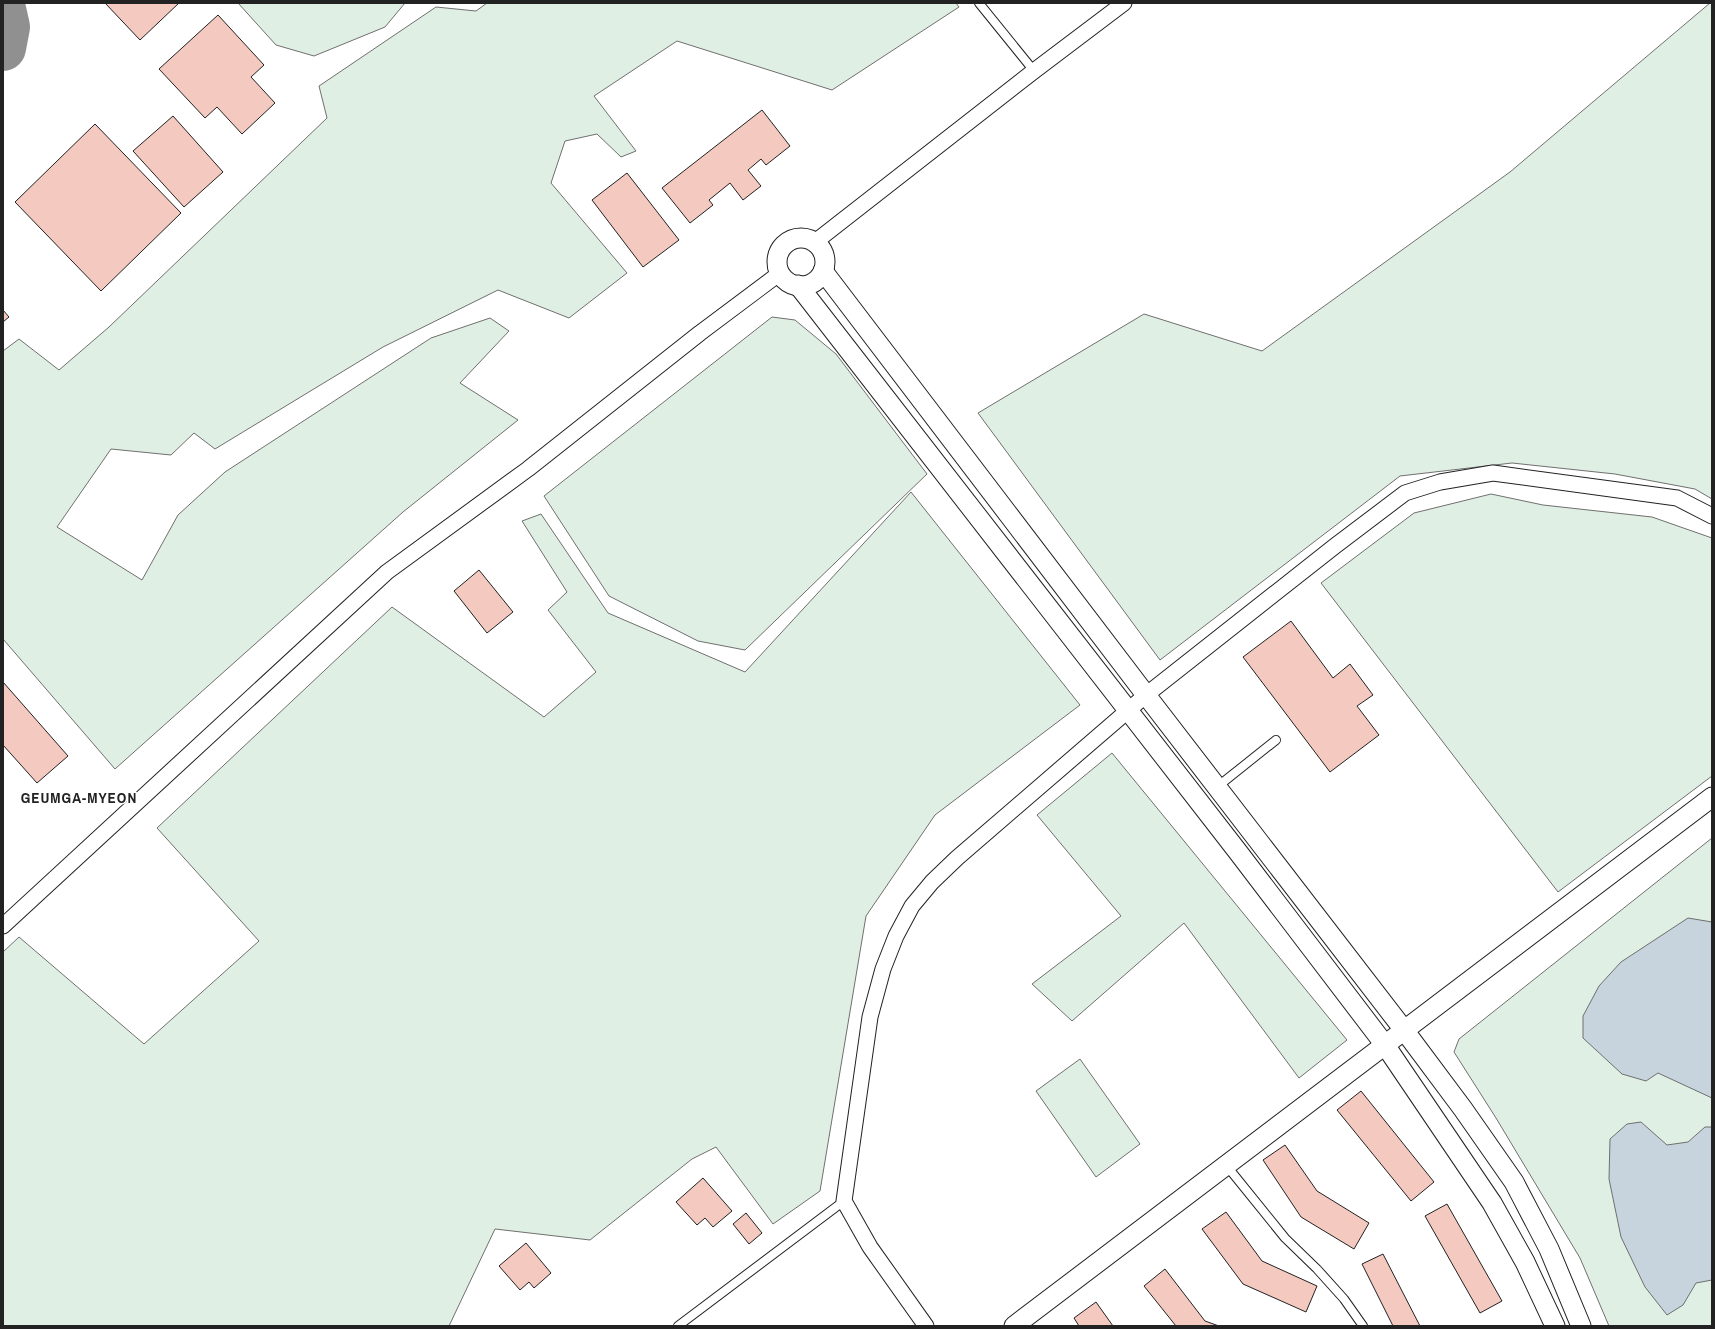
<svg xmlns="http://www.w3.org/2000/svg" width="1715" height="1329" viewBox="0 0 1715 1329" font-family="'Archivo Narrow',sans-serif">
<rect width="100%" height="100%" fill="#fff"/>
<g fill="#e0efe3" stroke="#6f6f6f">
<polygon points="238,3 405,3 385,27 314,56 276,45"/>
<polygon points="487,3 956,3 959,7 832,90 677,41 594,96 636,151 621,157 597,134 565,141 551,183 627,273 569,318 498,290 383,347 215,449 194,433 171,455 111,449 57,527 142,580 178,515 225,472 431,338 490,318 509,331 460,383 518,420 403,512 115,769 3,639 3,351 19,339 59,370 109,327 327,118 319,86 436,7 476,11"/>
<polygon points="1710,3 1712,3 1712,499 1695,489 1615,474 1512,463 1400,476 1160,660 978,413 1144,314 1262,351 1510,172"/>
<polygon points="772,317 795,320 836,354 927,474 745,650 698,641 609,596 544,496"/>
<polygon points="911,492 1080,705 935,815 866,916 820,1191 773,1224 716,1147 692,1159 590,1240 495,1229 449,1326 3,1326 3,952 19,937 144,1044 259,941 157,828 392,607 544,717 596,672 548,610 567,592 522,521 541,514 608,613 745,672"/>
<polygon points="1491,494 1543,505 1652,517 1712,538 1712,776 1558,892 1321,583 1414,513"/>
<polygon points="1112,753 1347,1040 1299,1078 1184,923 1072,1021 1032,984 1121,916 1037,815"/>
<polygon points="1712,838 1712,1326 1609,1326 1580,1258 1496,1118 1454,1052 1459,1039"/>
<polygon points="1080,1059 1140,1144 1096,1177 1036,1091"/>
</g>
<g fill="#c7d3dd" stroke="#6f6f6f">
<polygon points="1688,918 1712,922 1712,1098 1658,1073 1646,1081 1622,1074 1583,1038 1583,1016 1599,986 1621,962"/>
<polygon points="1641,1122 1667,1145 1688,1142 1705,1127 1712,1127 1712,1280 1696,1283 1683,1305 1667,1315 1645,1287 1621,1237 1609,1179 1610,1139 1627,1124"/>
</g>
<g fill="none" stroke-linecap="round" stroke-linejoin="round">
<polyline stroke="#909090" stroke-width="46" points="3,9 7,27 3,48"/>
</g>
<g fill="#f3c9c0" stroke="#222">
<polygon points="105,3 179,3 140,40"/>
<polygon points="218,15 264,65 251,77 275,103 242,134 217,107 205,118 159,69"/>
<polygon points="762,110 790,146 766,165 761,159 748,170 761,186 743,200 730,183 709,200 713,205 690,223 662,188"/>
<polygon points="173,116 223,172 184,207 133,151"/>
<polygon points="95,124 181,213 101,291 15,202"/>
<polygon points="627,173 679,240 643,267 592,200"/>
<polygon points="3,310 9,317 3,322"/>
<polygon points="479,570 513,612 487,633 454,591"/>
<polygon points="1291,621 1333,678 1350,664 1373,695 1357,706 1379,735 1330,772 1243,657"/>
<polygon points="3,682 68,756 37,783 3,745"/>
<polygon points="1361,1091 1434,1182 1411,1201 1337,1110"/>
<polygon points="1285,1145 1317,1191 1369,1223 1354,1249 1301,1217 1263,1160"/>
<polygon points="703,1178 732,1211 713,1227 705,1218 697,1225 676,1202"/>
<polygon points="1447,1204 1502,1301 1480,1313 1425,1216"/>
<polygon points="1226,1212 1262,1261 1317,1286 1306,1312 1243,1284 1202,1229"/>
<polygon points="746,1213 762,1233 749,1244 733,1224"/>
<polygon points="526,1243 551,1273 534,1288 529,1282 520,1290 499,1266"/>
<polygon points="1383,1254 1420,1326 1393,1326 1362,1264"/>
<polygon points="1165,1269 1205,1321 1219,1326 1176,1326 1144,1286"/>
<polygon points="1096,1302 1113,1326 1079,1326 1074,1318"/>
</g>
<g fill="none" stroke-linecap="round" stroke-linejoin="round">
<g stroke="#222" stroke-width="10">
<g id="service">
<polyline points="979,3 1034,71"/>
<polyline points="1217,787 1276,740"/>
<polyline points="1226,1165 1285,1238 1317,1269 1344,1299 1363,1326"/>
<polyline points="678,1326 844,1201"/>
</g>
</g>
<g stroke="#222" stroke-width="17">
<g id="minor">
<polyline points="815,242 1034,71 1124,3"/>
<polyline points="3,926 387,572 528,469 700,333 780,273"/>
<polyline points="926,1326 870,1247 844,1201 870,1017 883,969 896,936 912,906 932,882 957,858 1146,695 1335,546 1405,493 1440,482 1493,473 1677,498 1712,516"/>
</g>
</g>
<g stroke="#222" stroke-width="21">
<g id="tertiary">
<circle cx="801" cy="262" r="24"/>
<polyline points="823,271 1146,695 1404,1030 1463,1109 1514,1182 1549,1249 1581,1326"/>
<polyline points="798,285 1238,852 1385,1045 1492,1203 1525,1262 1555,1326"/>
<polyline points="1014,1326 1712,797"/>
</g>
</g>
<use href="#service" stroke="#fff" stroke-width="8"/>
<use href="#minor" stroke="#fff" stroke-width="15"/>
<use href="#tertiary" stroke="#fff" stroke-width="19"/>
</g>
<g text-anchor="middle" stroke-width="3" stroke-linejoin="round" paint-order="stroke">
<g font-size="15" font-weight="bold" letter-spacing="1" fill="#222" stroke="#fff">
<text x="79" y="803">GEUMGA-MYEON</text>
</g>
</g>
<rect width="1715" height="1329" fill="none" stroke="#222222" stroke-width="8"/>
</svg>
